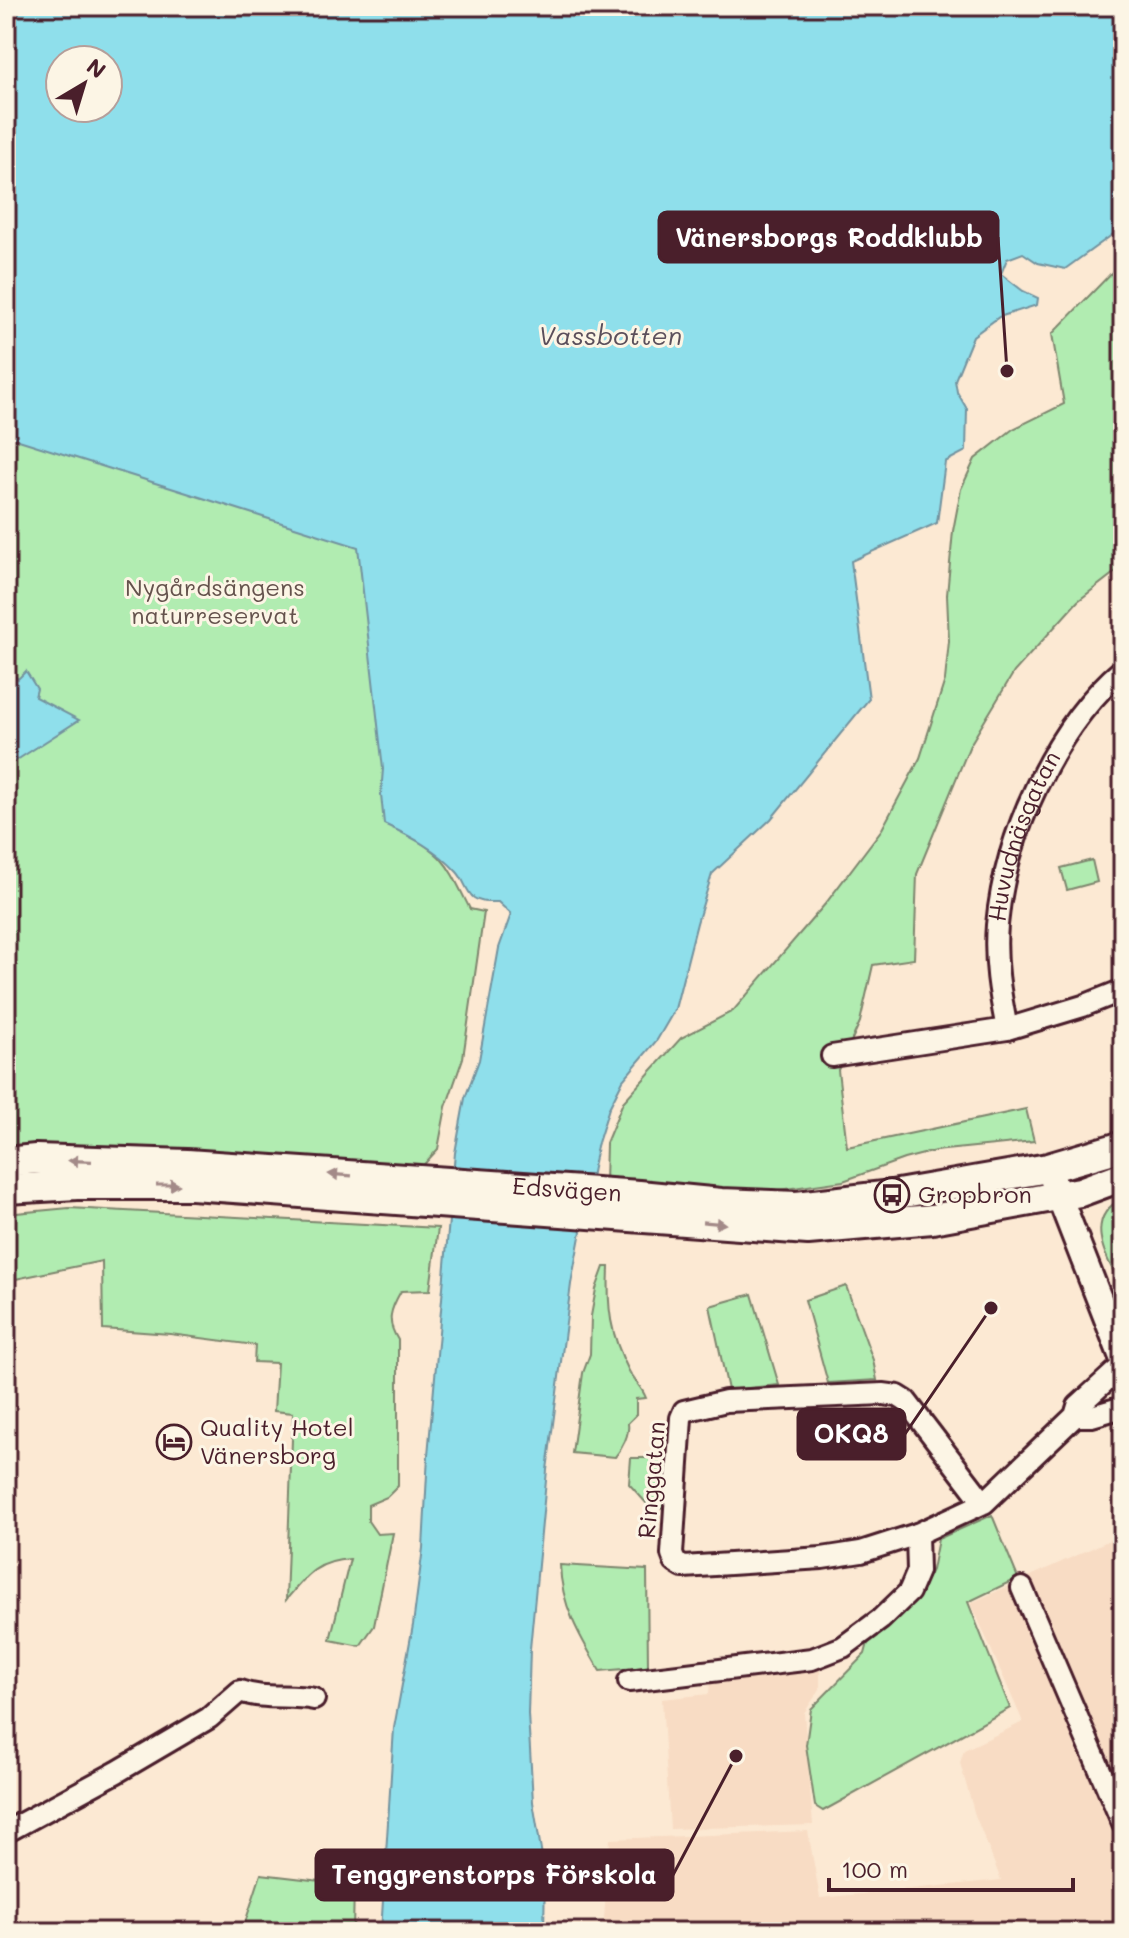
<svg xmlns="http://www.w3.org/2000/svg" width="1129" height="1938" viewBox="0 0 1129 1938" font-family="Mali,sans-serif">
<rect width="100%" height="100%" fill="#fce9d3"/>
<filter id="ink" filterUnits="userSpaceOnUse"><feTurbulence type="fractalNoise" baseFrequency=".0125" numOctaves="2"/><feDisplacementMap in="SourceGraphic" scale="16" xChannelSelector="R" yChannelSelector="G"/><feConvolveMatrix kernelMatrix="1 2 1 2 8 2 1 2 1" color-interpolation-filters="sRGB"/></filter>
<g filter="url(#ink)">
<g fill="#f8dcc4">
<polygon points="1123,1534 1123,1932 603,1932 610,1839 808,1831 820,1898 1001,1880 975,1815 960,1763 964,1750 1023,1722 971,1603"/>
<polygon points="820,1666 820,1689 804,1713 813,1825 670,1829 662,1699 709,1694 710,1680"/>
</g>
<g fill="#b1ecb1" stroke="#7e866e" stroke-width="2">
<polygon points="1123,261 1123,566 1078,601 1014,672 970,745 917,874 914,959 873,965 860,1022 838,1070 847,1147 1026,1109 1034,1141 935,1151 904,1159 843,1181 765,1192 605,1184 606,1143 623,1102 681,1038 733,1011 826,903 882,829 920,758 945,680 949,641 947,595 953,531 961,489 975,459 1013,429 1064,404 1052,334"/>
<path d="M6,323L440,449L402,832C447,855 448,866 470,909L484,912L463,1058L446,1107L438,1149L418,1171L104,1147L6,1145Z"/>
<polygon points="1092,860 1097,882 1067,890 1061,868"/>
<path d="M1123,1198V1289C1107,1259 1081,1219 1123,1198Z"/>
<path d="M69,1208L438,1228L430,1290L401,1291C390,1310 386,1321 398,1340V1486L387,1497L368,1505V1521L377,1534L393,1533L374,1626L360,1646L330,1640L350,1559C316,1561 306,1576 286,1600L293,1413L274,1411L277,1363L254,1362L255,1345L170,1334L103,1329L102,1261L6,1281V1214Z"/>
<path d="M604,1267H609C607,1308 610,1334 629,1371C634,1381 642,1387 646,1398L636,1399V1415L628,1423C630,1434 622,1449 615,1457L572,1453L583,1373L590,1354L591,1316L596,1289Z"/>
<polygon points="846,1286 873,1360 877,1380 828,1383 805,1300"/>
<polygon points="752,1294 779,1385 728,1390 710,1306"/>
<polygon points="631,1458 665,1458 666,1494 662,1508 648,1505 629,1484"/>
<polygon points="992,1515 1018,1578 968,1602 1010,1708 823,1811 815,1806 806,1745 811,1709 865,1654 868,1643 922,1589 932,1570 938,1539"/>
<path d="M560,1565L647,1570L648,1667L600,1671C580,1637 561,1605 560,1565Z"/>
<polygon points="261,1874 354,1885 353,1932 242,1932"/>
</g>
<g fill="#8fdfeb" stroke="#73929e" stroke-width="2" fill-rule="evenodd">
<path d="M6,6H1123V227L1065,269L1038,263L1023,253L1007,259L1001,274L1023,291L1038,298L1037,305L999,317L973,336L955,380L957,392L967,409L966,451L945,462L937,523L851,561L869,699L771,819L712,874L697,923L675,1009L657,1040L623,1080L609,1108L597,1146L571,1284L547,1470L530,1649L528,1714L533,1802L545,1874L544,1932H381L394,1728L413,1625L423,1548L428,1455L455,1153L465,1098L479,1060L499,948L511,914L498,902C489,902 481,903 474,898C466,892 464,879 457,872C436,849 412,837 384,824L381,794L383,769L358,547L6,436ZM60,60H108V108H60Z"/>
<polygon points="6,669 18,679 26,671 37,689 35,697 79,720 6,767"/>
</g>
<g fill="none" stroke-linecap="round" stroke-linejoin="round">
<g stroke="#4a1f2b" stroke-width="26">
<g id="minor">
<path id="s1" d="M1007,1029C1000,994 994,960 997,925C1005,836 1054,727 1123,669"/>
<polyline points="832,1056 1007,1029 1083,1006 1123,990"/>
<polyline points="1075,1416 1092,1416 1123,1407"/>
<polyline points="984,1503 906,1401 898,1396 883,1394 726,1401 684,1411 681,1418 672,1554 675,1562 683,1567 822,1558 861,1552 917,1534 984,1503 1075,1416 1078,1406 1123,1365"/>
<polyline points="1022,1588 1123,1824"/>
<polyline points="629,1681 812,1659 843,1647 881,1619 909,1592 918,1571 917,1534"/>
<path d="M6,1832L117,1772L209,1718L240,1691C263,1700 289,1694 314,1699"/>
</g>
</g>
<g stroke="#4a1f2b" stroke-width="30">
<polyline id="tertiary" points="1052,1178 1123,1360"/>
</g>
<g stroke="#4a1f2b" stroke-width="34">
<g id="secondary">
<path id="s2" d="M6,1162L36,1159L187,1164L639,1195L721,1203L797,1206L892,1195L1048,1168L1123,1146"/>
<polyline points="6,1189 77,1185 192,1185 808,1230 932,1219 1080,1192 1123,1176"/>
</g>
</g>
<use href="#minor" stroke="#fcf5e5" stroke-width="20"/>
<use href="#tertiary" stroke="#fcf5e5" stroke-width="24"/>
<use href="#secondary" stroke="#fcf5e5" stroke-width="28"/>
</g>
<defs><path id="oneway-solid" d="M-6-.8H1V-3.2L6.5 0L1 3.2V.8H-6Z" transform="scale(2)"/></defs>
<g fill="#a38a88">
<use href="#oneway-solid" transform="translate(80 1161) rotate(-178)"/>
<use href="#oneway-solid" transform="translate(340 1175) rotate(-176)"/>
<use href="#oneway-solid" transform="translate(168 1185)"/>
<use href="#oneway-solid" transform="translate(714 1223) rotate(5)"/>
</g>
</g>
<defs>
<g id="bus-ring" transform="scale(1.8)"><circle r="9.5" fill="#fcf5e5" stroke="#4a1f2b" stroke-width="1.5"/><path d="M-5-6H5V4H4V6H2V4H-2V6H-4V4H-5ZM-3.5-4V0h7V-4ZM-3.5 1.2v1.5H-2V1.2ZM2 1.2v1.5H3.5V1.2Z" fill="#4a1f2b"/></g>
<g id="hotel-ring" transform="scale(1.8)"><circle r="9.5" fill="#fcf5e5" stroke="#4a1f2b" stroke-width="1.5"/><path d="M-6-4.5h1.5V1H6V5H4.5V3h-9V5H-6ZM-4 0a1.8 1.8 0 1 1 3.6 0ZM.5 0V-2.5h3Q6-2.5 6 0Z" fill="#4a1f2b"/></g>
</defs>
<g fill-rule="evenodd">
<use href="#bus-ring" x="892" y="1195"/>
<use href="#hotel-ring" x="174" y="1442"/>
</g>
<g text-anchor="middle" stroke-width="6" stroke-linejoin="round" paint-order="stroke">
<g font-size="24" fill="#64524c" stroke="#fcf5e5">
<text x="215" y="596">Nygårdsängens<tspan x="215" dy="28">naturreservat</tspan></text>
</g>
<g font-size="24" fill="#4a1f2b" stroke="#fcf5e5">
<text dy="8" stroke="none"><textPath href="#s1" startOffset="198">Huvudnäsgatan</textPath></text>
<text dy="8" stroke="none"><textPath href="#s2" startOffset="562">Edsvägen</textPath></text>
<text transform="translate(652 1480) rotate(-85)" y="8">Ringgatan</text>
</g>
<g font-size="24" fill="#4a1f2b" stroke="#fcf5e5" text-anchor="start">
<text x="918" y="1203">Gropbron</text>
<text x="200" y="1436">Quality Hotel<tspan x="200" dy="28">Vänersborg</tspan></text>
</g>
<g font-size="26" font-style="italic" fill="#5b4f5b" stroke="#fcf5e5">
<text x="610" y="345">Vassbotten</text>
</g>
</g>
<path fill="none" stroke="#4a1f2b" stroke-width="3" d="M1007 371L998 237M991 1308L905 1434M736 1756L673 1875"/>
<g fill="#4a1f2b" stroke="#fcf5e5" stroke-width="3">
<circle cx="1007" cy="371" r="8"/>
<circle cx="991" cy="1308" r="8"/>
<circle cx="736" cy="1756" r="8"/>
</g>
<g fill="#4a1f2b" stroke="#4a1f2b" stroke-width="3">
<rect x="659" y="212" width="339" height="50" rx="8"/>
<rect x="798" y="1409" width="107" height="50" rx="8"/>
<rect x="316" y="1850" width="357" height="50" rx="8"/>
</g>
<g font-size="26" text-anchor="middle" font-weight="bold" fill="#fff">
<text x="829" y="247">Vänersborgs Roddklubb</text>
<text x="851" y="1443">OKQ8</text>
<text x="494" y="1884">Tenggrenstorps Förskola</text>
</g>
<rect width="1129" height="1938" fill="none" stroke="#fcf5e5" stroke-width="32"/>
<rect x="16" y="16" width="1097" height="1906" fill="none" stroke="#4a1f2b" stroke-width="3" filter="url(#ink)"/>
<g transform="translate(84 84) rotate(38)"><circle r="38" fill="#fcf5e5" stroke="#b59f9b" stroke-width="2"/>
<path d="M0-6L14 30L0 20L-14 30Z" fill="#4a1f2b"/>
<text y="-12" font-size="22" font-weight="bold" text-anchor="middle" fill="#4a1f2b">N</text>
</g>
<path d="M829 1878v12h244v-12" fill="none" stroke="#4a1f2b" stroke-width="4"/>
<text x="841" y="1878" font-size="24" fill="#4a1f2b" stroke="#fcf5e5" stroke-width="6" paint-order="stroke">100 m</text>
</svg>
